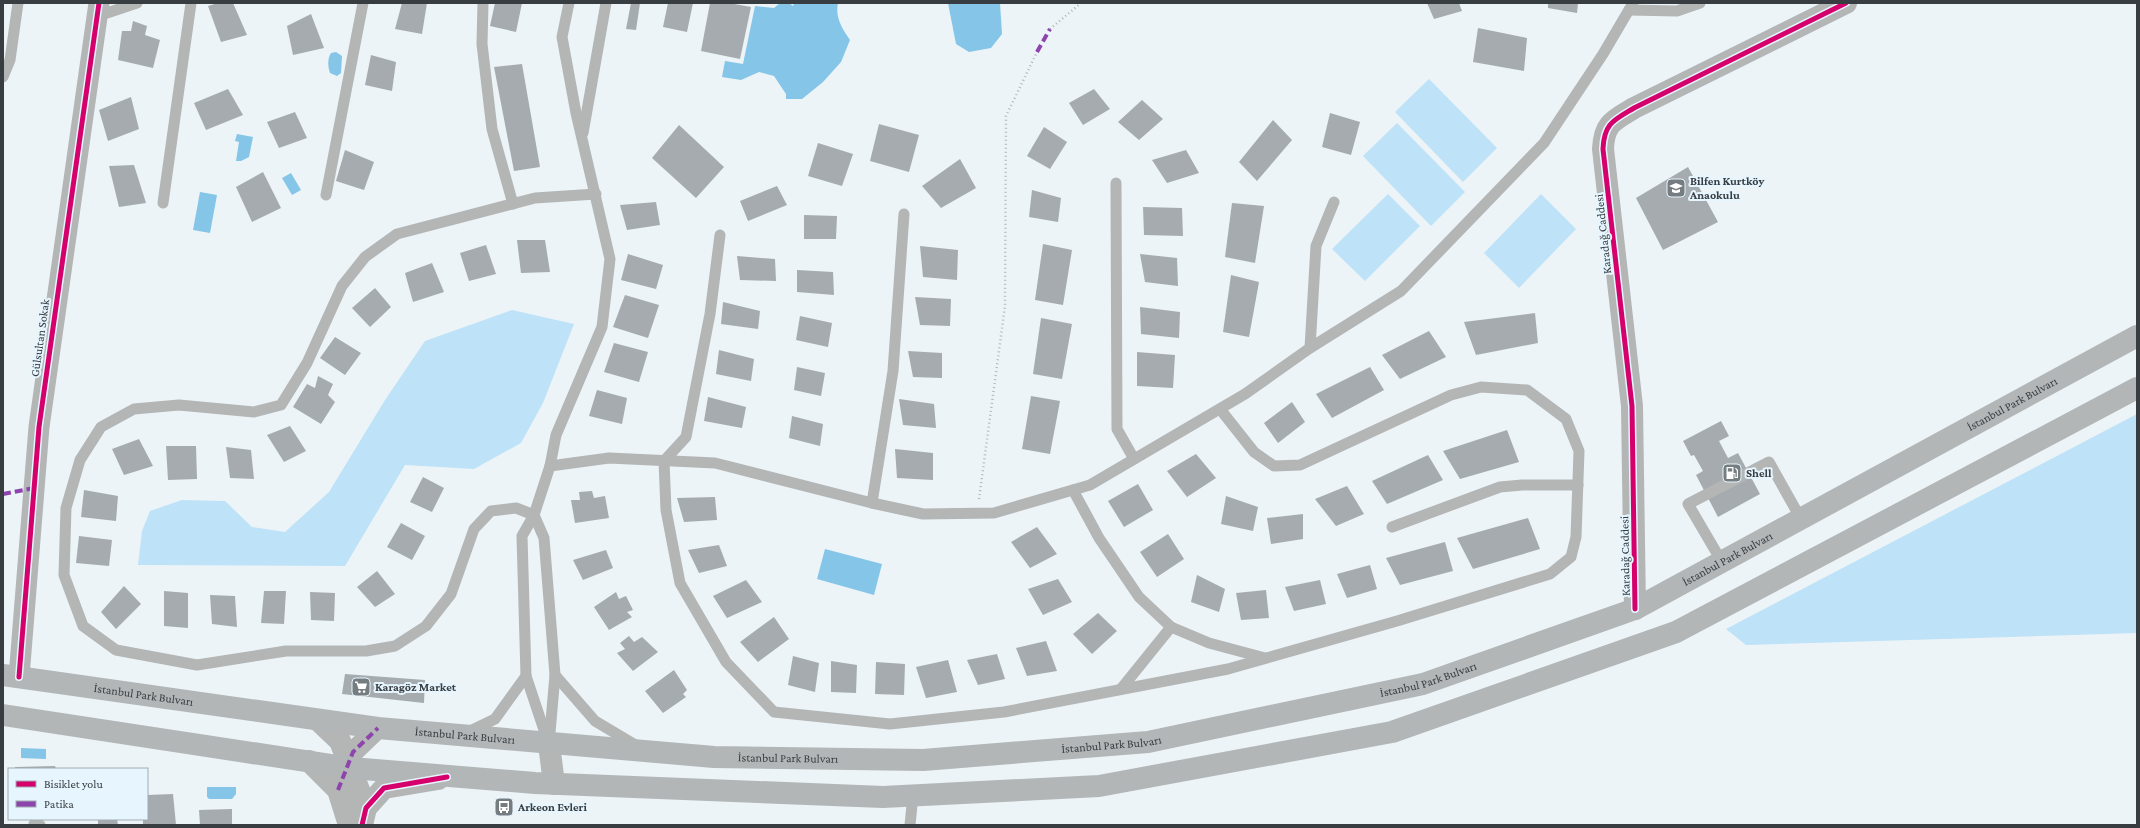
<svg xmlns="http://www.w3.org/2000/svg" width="2140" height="828" viewBox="0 0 2140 828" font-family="'Crimson Pro',serif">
<rect width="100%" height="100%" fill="#ecf4f8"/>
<g fill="#bee2f7">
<polygon points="1429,79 1497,148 1463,182 1395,112"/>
<polygon points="1397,123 1465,192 1431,226 1363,156"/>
<polygon points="1388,194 1420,226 1365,281 1332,249"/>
<polygon points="1541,194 1576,229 1519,288 1484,253"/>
<polygon points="512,310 574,324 543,403 521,443 474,469 405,465 345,566 138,565 142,531 150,511 182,500 225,501 252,527 285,532 329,492 385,400 425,341"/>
<polygon points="2137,414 2137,633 1746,645 1726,629"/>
</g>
<g fill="#84c5e8">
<path d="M780,3H789L793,6L794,3H838C835,18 842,28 850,40L841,62L823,82L802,99H786V94L774,76L759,72L741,80L722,77L725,61L743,64L755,6L774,8Z"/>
<polygon points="948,3 1000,3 1002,34 991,48 969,52 956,44"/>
<path d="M336,52L342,56L341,73L337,76L330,73C328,67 327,59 331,53Z"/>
<polygon points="237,134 253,137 249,157 241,161 236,161 239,142 235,141"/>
<polygon points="291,173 301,190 292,195 282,178"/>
<polygon points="200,192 217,195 210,233 193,230"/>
<polygon points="825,549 882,564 874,595 817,579"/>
<polygon points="21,748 46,749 46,759 21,758"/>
<polygon points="207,787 236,787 236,794 232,799 209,799 207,797"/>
</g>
<g fill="#a6abaf">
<polygon points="218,3 233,3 247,35 221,42 208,6"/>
<polygon points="402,3 427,3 422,34 395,29"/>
<polygon points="495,3 522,3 516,32 490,26"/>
<polygon points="631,3 640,3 636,30 626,29"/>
<polygon points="668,3 693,3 687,32 663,27"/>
<polygon points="710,3 729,3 751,7 740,59 701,51"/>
<polygon points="1427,3 1459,3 1462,11 1434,19"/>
<polygon points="1548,3 1578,3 1577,13 1548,8"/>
<polygon points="311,14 324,48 293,55 287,26"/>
<polygon points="133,21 147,26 145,35 160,40 153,68 118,60 122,31 131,31"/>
<polygon points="1478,28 1527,38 1524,71 1473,62"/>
<polygon points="371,55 396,62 392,91 365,85"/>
<polygon points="522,64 540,167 514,171 494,67"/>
<polygon points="228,89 243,115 206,130 194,103"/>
<polygon points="1094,89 1110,109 1083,125 1069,103"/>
<polygon points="131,97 139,129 108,141 99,110"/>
<polygon points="1142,100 1163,119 1139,140 1118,122"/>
<polygon points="295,112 307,138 279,148 267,122"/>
<polygon points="1330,113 1360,122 1351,155 1322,147"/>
<polygon points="1273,120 1292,140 1257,181 1239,162"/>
<polygon points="879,124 919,135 909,172 870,161"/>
<polygon points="679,125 724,167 696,198 652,158"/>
<polygon points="1044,127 1067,142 1050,169 1027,156"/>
<polygon points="818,143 853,154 842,186 808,176"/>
<polygon points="345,150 374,162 364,190 336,181"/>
<polygon points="1186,150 1199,173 1167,183 1152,160"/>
<polygon points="960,159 976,188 941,208 922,186"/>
<polygon points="134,165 146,203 119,207 109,166"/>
<polygon points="1688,167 1718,222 1663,250 1636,198"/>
<polygon points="263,172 281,208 252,222 236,187"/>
<polygon points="777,186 787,205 748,221 740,201"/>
<polygon points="1032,190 1061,198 1058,222 1029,217"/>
<polygon points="656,202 660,225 627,230 620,205"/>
<polygon points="1232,203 1264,206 1255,263 1225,257"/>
<polygon points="1143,207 1182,208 1183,236 1144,235"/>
<polygon points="804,215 837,216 836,239 804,239"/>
<polygon points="517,240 545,240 550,272 521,273"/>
<polygon points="1043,244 1072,250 1063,305 1035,300"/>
<polygon points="486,245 496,274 469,281 460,253"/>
<polygon points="920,246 958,250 957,280 923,277"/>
<polygon points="628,254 663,265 656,289 621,280"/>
<polygon points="1140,254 1177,258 1178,286 1145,282"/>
<polygon points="737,256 775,259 776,281 740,280"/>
<polygon points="432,263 444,292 413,302 405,273"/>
<polygon points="797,270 833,272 834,295 797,292"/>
<polygon points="1231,275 1259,282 1249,337 1223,332"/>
<polygon points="375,288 391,307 370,327 352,308"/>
<polygon points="625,295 659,305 648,338 613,327"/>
<polygon points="915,297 951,299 950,326 920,325"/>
<polygon points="723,302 760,311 758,329 721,324"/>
<polygon points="1140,307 1180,312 1179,338 1141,334"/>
<polygon points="1535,313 1538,343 1476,355 1464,322"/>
<polygon points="800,316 832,323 828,347 796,340"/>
<polygon points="1041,318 1072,324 1062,379 1033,374"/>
<polygon points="1429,331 1446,357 1400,379 1382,355"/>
<polygon points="335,337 361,353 345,375 320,358"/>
<polygon points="614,343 648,352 639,382 604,372"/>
<polygon points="719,350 754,359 751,381 716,374"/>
<polygon points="908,351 942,353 942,378 913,377"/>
<polygon points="1137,352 1175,355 1173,388 1137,386"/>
<polygon points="797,367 825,373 821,396 794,390"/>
<polygon points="1370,367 1384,390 1332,418 1316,394"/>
<polygon points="318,376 333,384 328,395 335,402 321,424 293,407 307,384 315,388"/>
<polygon points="597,390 627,398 622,424 589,416"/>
<polygon points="1031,396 1060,401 1050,454 1022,449"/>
<polygon points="708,397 746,407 742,428 704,421"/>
<polygon points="899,399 934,404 936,428 903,425"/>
<polygon points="1292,402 1305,422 1278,443 1264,423"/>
<polygon points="792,416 823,424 820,446 789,438"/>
<polygon points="1721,421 1729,436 1719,441 1728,458 1738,453 1760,494 1718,517 1696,475 1703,471 1694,455 1691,456 1683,441"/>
<polygon points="290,426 306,451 284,462 267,435"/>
<polygon points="1507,430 1519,462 1460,479 1443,451"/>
<polygon points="139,439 153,466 124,475 112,449"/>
<polygon points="166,446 196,446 197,479 168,480"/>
<polygon points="226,447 251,450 254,479 230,478"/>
<polygon points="895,449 933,453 933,480 897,478"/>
<polygon points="1196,454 1216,478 1187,497 1167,471"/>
<polygon points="1428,455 1443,480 1387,504 1372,481"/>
<polygon points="423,477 444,488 432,512 410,502"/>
<polygon points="1138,484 1153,510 1124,527 1108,501"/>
<polygon points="1347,486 1364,514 1336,526 1315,499"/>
<polygon points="84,490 118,496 116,521 81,517"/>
<polygon points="592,491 594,498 605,496 609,518 575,523 571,500 580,500 579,492"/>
<polygon points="1226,496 1258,507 1253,531 1221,524"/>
<polygon points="715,497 717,520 684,522 677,498"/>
<polygon points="1303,514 1303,539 1271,544 1267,518"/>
<polygon points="1528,518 1540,549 1473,569 1457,538"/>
<polygon points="401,523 425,536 412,560 387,547"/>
<polygon points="1037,527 1057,554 1030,568 1011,542"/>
<polygon points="1168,534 1184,559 1157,577 1140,552"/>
<polygon points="79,536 112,540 109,566 76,563"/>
<polygon points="1445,542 1453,571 1400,585 1386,558"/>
<polygon points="719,545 727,566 699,573 688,550"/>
<polygon points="606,550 613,568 583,580 573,560"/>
<polygon points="1370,565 1377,589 1347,598 1337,574"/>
<polygon points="377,571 395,594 375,607 357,587"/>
<polygon points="1197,575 1225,589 1219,612 1191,602"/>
<polygon points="1058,579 1072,602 1043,615 1028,589"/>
<polygon points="746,580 762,602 727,618 713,596"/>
<polygon points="1320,580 1326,604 1294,611 1285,587"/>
<polygon points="124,586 141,604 116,629 101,612"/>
<polygon points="1266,590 1269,618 1241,620 1236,593"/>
<polygon points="164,591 188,593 188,628 164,626"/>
<polygon points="264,591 286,591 284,624 261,623"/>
<polygon points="310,592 335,593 334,621 311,620"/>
<polygon points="616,592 619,599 626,596 633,610 627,612 632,617 609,630 594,607"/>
<polygon points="210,595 235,596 237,627 212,624"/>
<polygon points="1098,613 1117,631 1092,654 1073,634"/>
<polygon points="774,617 789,639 758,662 740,642"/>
<polygon points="629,636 634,642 642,637 658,652 633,671 617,653 625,649 620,643"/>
<polygon points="1046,641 1057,671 1027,676 1016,648"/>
<polygon points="997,654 1005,679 978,685 967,660"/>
<polygon points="793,656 819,663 815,692 788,685"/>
<polygon points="948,660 957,692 926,698 916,667"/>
<polygon points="831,661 857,665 856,693 831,692"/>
<polygon points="876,662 905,664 904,695 875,694"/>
<polygon points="674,670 687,690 683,694 686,697 663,713 645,691"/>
<polygon points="345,674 425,680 424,703 342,694"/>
<polygon points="55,766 56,769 15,769 15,767"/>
<polygon points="173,794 176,825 143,825 143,819 147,819 147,795"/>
<polygon points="232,809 232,825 200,825 199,810"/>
<polygon points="98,819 117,819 118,825 98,825"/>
</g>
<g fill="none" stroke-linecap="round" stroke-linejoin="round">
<g stroke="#b3b6b7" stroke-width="2.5" stroke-dasharray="1 3" stroke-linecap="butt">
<polyline points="1050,29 1081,3"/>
<polyline points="979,499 1005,306 1006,116 1037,52"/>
</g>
<g stroke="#b4b5b5" stroke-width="11">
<polyline points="483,3 482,44 492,129 513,204"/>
<polyline points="1629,10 1677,11 1700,3"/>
<polyline points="98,16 137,3"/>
<polyline points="3,77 10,60 18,3"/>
<polyline points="583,133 606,3"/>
<polyline points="1116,183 1117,429 1134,459"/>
<polyline points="326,195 363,3"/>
<polyline points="163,203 191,3"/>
<polyline points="720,235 710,314 686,437 664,461 666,510 680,583 726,662 774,712 890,724 1004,712 1228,669 1397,621 1550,574 1571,557 1576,537 1579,451 1566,419 1527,390 1481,387 1451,395 1300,465 1274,466 1254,452 1220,409"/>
<polyline points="1310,348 1316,246 1334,202"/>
<polyline points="550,466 609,458 715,463 872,503 923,514 994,513 1090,485 1245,394 1310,348 1401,291 1544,143 1603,54 1633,3"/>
<polyline points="1073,490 1099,538 1139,597 1171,627 1209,643 1265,658"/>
<polyline points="872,503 893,371 904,214"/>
<polyline points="1392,527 1500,487 1522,485 1578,485"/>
<polyline points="1722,562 1688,504 1769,462 1801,519"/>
<polyline points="555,675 595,721 637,746"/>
<polyline points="1121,689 1171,627"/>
<polyline points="468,732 495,719 526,676"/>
<polyline points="547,739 526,676 522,536 534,515 550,466 556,435 602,327 610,259 576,113 562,37 569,3"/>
<polyline points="549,744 555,675 544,538 534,515 516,508 491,511 474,529 451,594 426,626 395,646 366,651 286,651 197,665 116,650 83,626 64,575 66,508 80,460 101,427 134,409 179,405 254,412 281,405 307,363 342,286 365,257 397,234 535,198 596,194"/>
<polyline points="34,824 40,825"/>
<polyline points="910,825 913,795"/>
</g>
<g stroke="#b4b5b5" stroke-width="21">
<polyline points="19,677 39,427 99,3"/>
<polyline points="344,775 353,752 378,728"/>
</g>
<g stroke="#b4b5b5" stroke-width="22">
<path d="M1635,609L1632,406L1603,149C1604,123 1614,120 1634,108L1846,3"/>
<polyline points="319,721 340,741 366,808"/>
<polyline points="549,744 554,784"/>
<polyline points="309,761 338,790 349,825"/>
<polyline points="362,825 366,808 384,788 438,779"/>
</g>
<g stroke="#b2b6b6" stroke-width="22">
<path id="s1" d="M3,675L378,728L714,757L923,760L1148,742L1423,684L1635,609L2137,336"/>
<polyline points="3,715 351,768 535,783 883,797 1099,786 1392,732 1676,632 2137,388"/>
</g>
<g stroke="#8e44ad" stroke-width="4" stroke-dasharray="8 4" stroke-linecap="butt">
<polyline points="1037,52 1050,29"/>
<polyline points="3,494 34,488"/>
<polyline points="338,790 353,752 378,728"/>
</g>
<g stroke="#e6f5fe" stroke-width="8">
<g id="cycleway">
<path d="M1635,609L1632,406L1603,149C1604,123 1614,120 1634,108L1846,3"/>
<polyline points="19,677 39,427 99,3"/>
<polyline points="362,825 366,808 384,788 447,777"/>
</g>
</g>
<use href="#cycleway" stroke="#d6006c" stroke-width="5"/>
</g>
<defs>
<g id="school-square" transform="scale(1)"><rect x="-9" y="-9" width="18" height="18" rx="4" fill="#767d81" stroke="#e6f5fe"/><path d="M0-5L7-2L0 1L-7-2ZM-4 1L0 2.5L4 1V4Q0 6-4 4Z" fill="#fff"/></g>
<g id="fuel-square" transform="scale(1)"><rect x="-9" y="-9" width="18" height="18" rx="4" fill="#767d81" stroke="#e6f5fe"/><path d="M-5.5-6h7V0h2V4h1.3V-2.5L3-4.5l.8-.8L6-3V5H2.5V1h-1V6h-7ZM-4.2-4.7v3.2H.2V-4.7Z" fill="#fff"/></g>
<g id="supermarket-square" transform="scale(1)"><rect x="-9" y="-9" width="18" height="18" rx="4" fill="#767d81" stroke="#e6f5fe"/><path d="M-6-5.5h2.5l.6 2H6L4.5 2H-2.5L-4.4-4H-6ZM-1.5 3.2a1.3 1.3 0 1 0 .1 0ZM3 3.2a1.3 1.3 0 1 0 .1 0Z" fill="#fff"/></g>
<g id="bus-square" transform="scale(1)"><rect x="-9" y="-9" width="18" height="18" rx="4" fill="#767d81" stroke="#e6f5fe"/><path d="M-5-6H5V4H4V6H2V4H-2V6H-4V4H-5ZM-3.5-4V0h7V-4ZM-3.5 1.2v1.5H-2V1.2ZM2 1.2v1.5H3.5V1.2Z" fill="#fff"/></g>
</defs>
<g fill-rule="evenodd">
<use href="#school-square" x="1676" y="188"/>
<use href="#fuel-square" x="1732" y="473"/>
<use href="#supermarket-square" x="361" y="687"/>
<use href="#bus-square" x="504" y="807"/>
</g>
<g text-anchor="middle" stroke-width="4" stroke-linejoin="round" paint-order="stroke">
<g font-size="12" font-weight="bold" fill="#373d41" stroke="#e6f5fe" text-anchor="start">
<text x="1690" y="185">Bilfen Kurtköy<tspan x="1690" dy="14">Anaokulu</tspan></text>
<text x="1746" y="477">Shell</text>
<text x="375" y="691">Karagöz Market</text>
<text x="518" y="811">Arkeon Evleri</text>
</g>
<g font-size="12" fill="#373d41" stroke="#e6f5fe">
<text transform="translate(1603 234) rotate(-96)" y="4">Karadağ Caddesi</text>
<text transform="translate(40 338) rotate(-82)" y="4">Gülsultan Sokak</text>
<text dy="4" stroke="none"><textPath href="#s1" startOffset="2086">İstanbul Park Bulvarı</textPath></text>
<text transform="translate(1625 556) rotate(-91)" y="4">Karadağ Caddesi</text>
<text dy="4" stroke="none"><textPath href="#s1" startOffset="1762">İstanbul Park Bulvarı</textPath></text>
<text dy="4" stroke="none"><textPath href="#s1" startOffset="1438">İstanbul Park Bulvarı</textPath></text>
<text dy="4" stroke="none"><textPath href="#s1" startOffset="142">İstanbul Park Bulvarı</textPath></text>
<text dy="4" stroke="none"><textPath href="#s1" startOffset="466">İstanbul Park Bulvarı</textPath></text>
<text dy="4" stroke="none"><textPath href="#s1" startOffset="1114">İstanbul Park Bulvarı</textPath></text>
<text dy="4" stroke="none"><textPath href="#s1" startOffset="790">İstanbul Park Bulvarı</textPath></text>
</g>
</g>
<rect width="2140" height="828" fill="none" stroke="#373d41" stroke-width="8"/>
<rect x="8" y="768" width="140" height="52" fill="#e6f5fe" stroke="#a0abb2"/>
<rect x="16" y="781" width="20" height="6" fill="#d6006c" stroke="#a0abb2"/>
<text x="44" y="788" font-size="12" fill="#373d41">Bisiklet yolu</text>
<rect x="16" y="801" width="20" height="6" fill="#8e44ad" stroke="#a0abb2"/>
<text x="44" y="808" font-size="12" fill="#373d41">Patika</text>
</svg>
